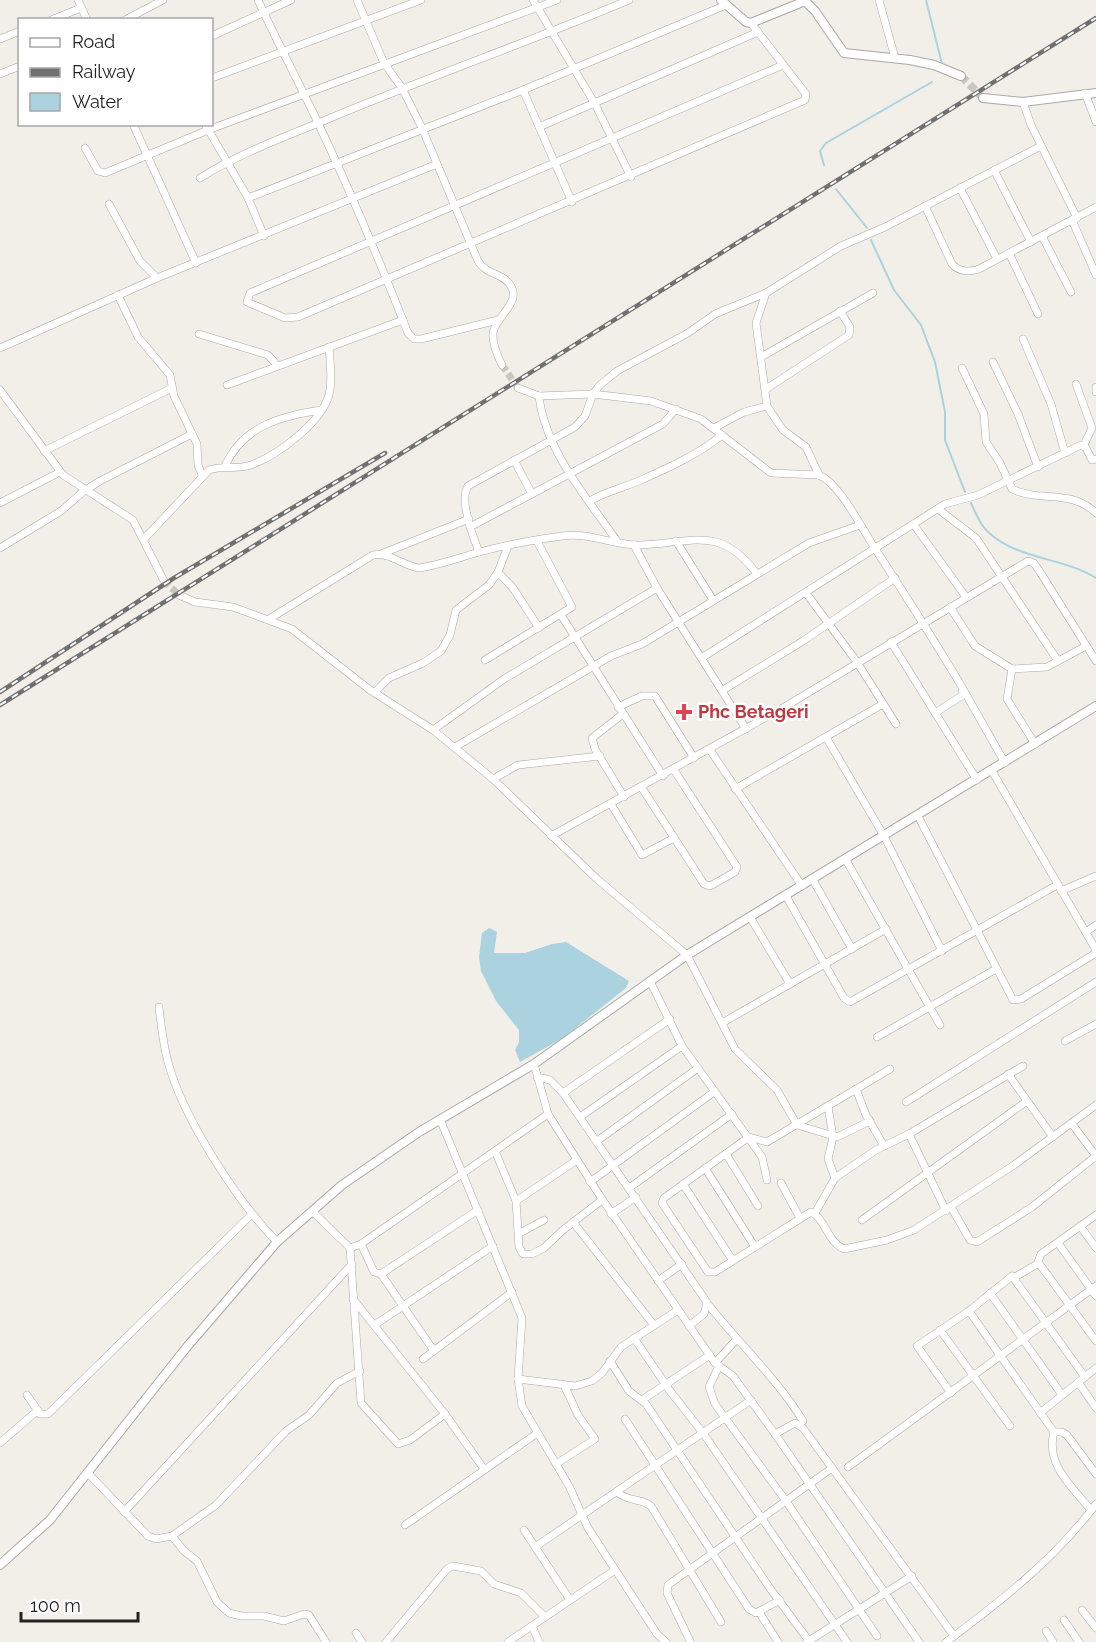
<svg xmlns="http://www.w3.org/2000/svg" width="1096" height="1642" viewBox="0 0 1096 1642" font-family="Raleway,sans-serif">
<rect width="100%" height="100%" fill="#f2efe9"/>
<polygon fill="#aad3df" points="489,928 497,932 494,953 525,953 552,944 566,942 629,981 626,988 563,1038 520,1062 515,1050 519,1042 519,1030 496,1001 481,971 479,957 482,933"/>
<g fill="none" stroke-linecap="round" stroke-linejoin="round">
<g stroke="#aad3df" stroke-width="2">
<polyline points="926,0 942,64"/>
<polyline points="824,165 820,151 826,143 932,82"/>
<polyline points="836,189 867,228"/>
<polyline points="871,240 894,290 921,325 935,362 945,412 945,440 965,492"/>
<path d="M971,503C975,512 980,525 988,532C1018,560 1063,557 1096,578"/>
</g>
<g stroke="#c8c6c1" stroke-width="7" stroke-dasharray="7 3.5" stroke-linecap="butt">
<polyline points="502,365 518,388"/>
<polyline points="164,581 179,595"/>
</g>
<polyline stroke="#c8c6c1" stroke-width="8" stroke-dasharray="8 4" stroke-linecap="butt" points="961,76 983,98"/>
<g stroke="#a9a9a9" stroke-width="8">
<g id="minor">
<polyline points="78,0 87,20"/>
<path d="M258,0C277,42 299,82 318,123C351,192 380,262 408,333L414,339H421L498,320"/>
<path d="M357,0L384,63L402,88L422,128L478,261C486,275 504,273 511,286C521,303 496,316 493,333C492,344 497,355 502,365"/>
<polyline points="533,0 595,104 631,177"/>
<polyline points="879,0 895,58"/>
<polyline points="51,20 81,8"/>
<polyline points="125,20 163,0"/>
<polyline points="751,23 806,94 805,100 298,317 285,318 247,302 250,293 783,65"/>
<polyline points="212,36 291,0"/>
<polyline points="0,39 20,31"/>
<polyline points="0,74 20,66"/>
<polyline points="212,78 421,0"/>
<polyline points="523,90 572,202"/>
<polyline points="1085,93 1096,122"/>
<polyline points="1023,102 1031,125 1077,218"/>
<polyline points="133,124 196,263"/>
<polyline points="205,124 248,198 264,236"/>
<polyline points="539,127 758,32"/>
<polyline points="85,148 98,171 105,173 208,130 557,0"/>
<polyline points="994,170 1031,242"/>
<path d="M200,178C240,153 285,137 328,119C428,77 529,42 629,0"/>
<polyline points="960,188 997,259"/>
<polyline points="248,198 523,90 726,5"/>
<polyline points="109,204 140,261 157,278"/>
<path d="M925,206L952,264C959,272 970,272 979,269L1096,207"/>
<polyline points="1072,220 1096,275"/>
<polyline points="1042,236 1071,292"/>
<polyline points="1009,253 1038,314"/>
<polyline points="766,293 756,323 767,406 783,430 806,447 819,475"/>
<polyline points="118,295 138,337 170,375 174,396 197,444 198,465 202,475"/>
<polyline points="199,334 268,355 277,365"/>
<polyline points="1023,339 1051,404 1065,453"/>
<polyline points="0,348 157,278 437,164"/>
<polyline points="761,357 873,293"/>
<polyline points="993,362 1018,414 1038,467"/>
<path d="M962,368L984,414L986,442L1000,463L1012,489C1042,503 1069,488 1096,513"/>
<polyline points="1076,384 1092,428 1084,445"/>
<polyline points="227,385 403,320"/>
<polyline points="1096,387 1096,392"/>
<path d="M518,388L539,396L593,394L651,401L701,419L771,473L819,475C840,484 861,527 874,547C904,593 934,640 962,687L963,695L935,713"/>
<polyline points="766,389 849,335 850,327 840,311"/>
<polyline points="0,390 63,475 133,520 164,581"/>
<path d="M539,396C545,450 587,498 617,541"/>
<polyline points="714,428 744,412 767,406"/>
<polyline points="44,451 172,388"/>
<polyline points="514,460 532,494"/>
<path d="M225,466C243,426 281,416 321,410"/>
<path d="M590,501C606,491 624,488 641,480C668,468 699,454 722,435"/>
<polyline points="0,503 60,472"/>
<polyline points="938,509 976,538 1058,661"/>
<polyline points="914,525 966,597"/>
<polyline points="470,527 663,424 676,409"/>
<path d="M144,539L209,470C223,465 237,470 251,465C278,455 326,420 330,390C332,376 330,361 329,347"/>
<polyline points="676,541 713,600"/>
<polyline points="634,545 657,588 746,729"/>
<polyline points="0,548 61,511 84,491 100,481 192,434"/>
<path d="M479,552C473,537 459,500 468,486L575,427L585,416L593,394L600,385L617,371L688,333L715,314L766,293L841,246L885,227L1041,146"/>
<polyline points="381,554 469,519"/>
<polyline points="498,572 513,588 539,628"/>
<polyline points="806,593 857,662 896,724"/>
<polyline points="179,595 195,602 233,607 292,629 370,690 433,730 493,779 597,879 687,955 735,1049 777,1090 797,1125 837,1137 870,1121"/>
<polyline points="950,607 975,646 1012,669 1047,667 1086,646"/>
<polyline points="561,615 663,776"/>
<path d="M269,619L373,555C390,552 403,566 419,568C439,565 458,558 476,553C504,545 533,540 562,536C589,532 612,545 638,545C691,544 719,523 757,574"/>
<polyline points="891,642 977,780"/>
<polyline points="703,657 945,504 978,495 1081,445 1086,448 1092,460 1096,459"/>
<polyline points="485,660 572,607 537,541"/>
<polyline points="1012,669 1007,699 1035,744"/>
<polyline points="963,689 1005,763"/>
<polyline points="723,690 803,641 895,578"/>
<polyline points="375,692 389,678 423,663 441,651 450,635 456,610 489,585 498,572 508,546"/>
<polyline points="618,707 642,696 655,696 694,758"/>
<polyline points="623,714 592,738 595,749 624,797"/>
<polyline points="433,730 504,679 657,588"/>
<polyline points="826,737 884,836 942,951"/>
<polyline points="455,747 611,656 642,644 809,543 860,525"/>
<polyline points="710,750 802,886"/>
<polyline points="992,771 1096,950"/>
<polyline points="493,779 518,765 600,756"/>
<polyline points="642,788 704,884 710,886 735,872 737,867 674,770"/>
<polyline points="735,789 883,704"/>
<polyline points="611,804 642,855 674,838"/>
<polyline points="918,816 1013,1000 1021,999 1096,953"/>
<polyline points="551,836 781,709 1028,561 1034,563 1040,572 1096,661"/>
<polyline points="846,860 940,1025"/>
<polyline points="813,880 852,949"/>
<polyline points="1061,891 1096,876"/>
<polyline points="786,896 844,998 850,1002 1057,885"/>
<polyline points="750,917 790,984"/>
<polyline points="1086,932 1096,925"/>
<polyline points="650,981 682,1046 762,1157 767,1180"/>
<path d="M159,1007C161,1025 163,1044 168,1062C183,1118 237,1201 277,1242"/>
<polyline points="722,1023 886,929"/>
<polyline points="877,1037 996,969"/>
<polyline points="1065,1041 1096,1024"/>
<polyline points="534,1064 548,1114 600,1196 715,1363 733,1376 775,1434 795,1423 803,1428 954,1636"/>
<path d="M890,1069L767,1142L749,1137L664,1198L662,1203L708,1272H715L811,1212C826,1219 827,1242 844,1249L887,1240L914,1230L1014,1165L1096,1105"/>
<polyline points="1008,1074 1053,1137"/>
<polyline points="537,1077 550,1080 563,1093 704,1298 707,1303 704,1314 689,1326"/>
<polyline points="856,1089 866,1115 884,1146"/>
<polyline points="563,1093 670,1019"/>
<polyline points="906,1102 1096,982"/>
<polyline points="828,1106 833,1137 828,1159 835,1178"/>
<polyline points="580,1117 682,1046"/>
<polyline points="440,1119 522,1318 518,1379 522,1406 569,1486 588,1528 657,1634 666,1642"/>
<polyline points="909,1134 946,1211"/>
<polyline points="597,1141 698,1068"/>
<polyline points="495,1151 516,1201 519,1247 523,1254 532,1254 544,1248 563,1230 602,1200"/>
<polyline points="726,1154 758,1206"/>
<polyline points="705,1168 755,1247"/>
<polyline points="590,1182 714,1092"/>
<polyline points="781,1183 800,1218"/>
<polyline points="683,1184 733,1261"/>
<polyline points="629,1188 732,1114"/>
<polyline points="516,1201 577,1160"/>
<polyline points="951,1207 970,1240 977,1242 1032,1207 1096,1156 1072,1124"/>
<polyline points="312,1211 350,1248 361,1403 398,1444 410,1440 445,1414"/>
<polyline points="815,1213 835,1178 876,1150 909,1134 1023,1066"/>
<polyline points="611,1214 636,1197"/>
<polyline points="1096,1215 1041,1254 1038,1262 1096,1341"/>
<polyline points="862,1220 1027,1101"/>
<polyline points="573,1222 653,1324"/>
<polyline points="1080,1226 1096,1248"/>
<polyline points="520,1233 544,1220"/>
<polyline points="1058,1243 1096,1296"/>
<polyline points="361,1244 374,1272 381,1274 478,1210"/>
<polyline points="350,1248 361,1244 548,1114"/>
<polyline points="381,1274 434,1351"/>
<polyline points="1012,1276 1085,1377"/>
<polyline points="658,1281 682,1264"/>
<polyline points="990,1293 1062,1395"/>
<polyline points="353,1299 445,1414 484,1469"/>
<path d="M707,1303C738,1343 776,1377 803,1421"/>
<path d="M969,1311L1054,1432C1045,1464 1072,1487 1091,1510"/>
<polyline points="376,1324 493,1246"/>
<polyline points="940,1330 1010,1426"/>
<polyline points="634,1338 670,1391 703,1433 847,1642"/>
<polyline points="423,1359 512,1292"/>
<polyline points="610,1361 629,1391 646,1404 769,1587 809,1641"/>
<polyline points="715,1363 736,1340"/>
<polyline points="719,1366 709,1387 715,1404 786,1501 877,1636"/>
<polyline points="518,1379 575,1386 592,1381 602,1373 621,1347 678,1310"/>
<polyline points="1078,1382 1096,1408"/>
<polyline points="951,1393 917,1346 969,1311 1012,1276 1015,1277 1039,1263"/>
<polyline points="27,1395 40,1414 48,1414 251,1215"/>
<polyline points="642,1400 710,1355"/>
<polyline points="1040,1413 1096,1368"/>
<polyline points="625,1419 749,1609 756,1613 780,1600"/>
<polyline points="1054,1432 1062,1432 1067,1435 1096,1474"/>
<polyline points="775,1434 919,1642"/>
<polyline points="0,1443 38,1410"/>
<polyline points="556,1464 595,1439 578,1415 564,1385"/>
<polyline points="848,1467 1096,1286"/>
<polyline points="87,1472 148,1536 156,1539 172,1536 216,1505 286,1431 309,1415 337,1383 360,1371"/>
<path d="M617,1492C628,1502 641,1498 651,1506L721,1622"/>
<polyline points="124,1512 352,1264"/>
<polyline points="405,1525 536,1434"/>
<polyline points="524,1530 570,1600"/>
<polyline points="172,1536 184,1551 197,1561 217,1602 229,1613 241,1616 264,1616 284,1621 304,1614 309,1615 326,1642"/>
<polyline points="535,1547 751,1400"/>
<polyline points="1082,1610 1096,1628"/>
<polyline points="759,1612 778,1642"/>
<polyline points="1064,1620 1079,1642"/>
<polyline points="532,1626 539,1642"/>
<polyline points="1046,1631 1053,1642"/>
<polyline points="356,1633 362,1642"/>
<polyline points="690,1641 667,1593 668,1585 832,1468"/>
<polyline points="386,1642 447,1569 453,1566 481,1571 494,1584 521,1593 545,1617"/>
<polyline points="508,1642 615,1570"/>
<polyline points="807,1642 912,1576"/>
<path d="M946,1642C1001,1601 1055,1559 1096,1504"/>
</g>
</g>
<g stroke="#a9a9a9" stroke-width="10">
<g id="tertiary">
<polyline points="721,0 746,22 751,23 805,1 815,11 844,53 910,60 934,65 961,76"/>
<polyline points="983,98 1023,102 1096,93"/>
<polyline points="0,1565 50,1520 186,1348 277,1242 342,1185 419,1132 534,1064 687,955 1096,706"/>
</g>
</g>
<use href="#minor" stroke="#fff" stroke-width="7"/>
<use href="#tertiary" stroke="#fff" stroke-width="8"/>
<g stroke="#707070" stroke-width="4.5">
<g id="rail">
<polyline points="0,692 174,578 385,453"/>
<polyline points="0,705 1096,18"/>
</g>
</g>
<use href="#rail" stroke="#fff" stroke-width="2" stroke-dasharray="7" stroke-linecap="butt"/>
</g>
<path fill="#e0444e" stroke="#fff" stroke-width="2" d="M681 703h6v6h6v6h-6v6h-6v-6h-6v-6h6z"/>
<g text-anchor="middle" stroke-width="5" stroke-linejoin="round" paint-order="stroke">
<g font-size="18" font-weight="bold" fill="#be3a42" stroke="#fff" text-anchor="start">
<text x="698" y="718">Phc Betageri</text>
</g>
</g>
<rect x="18" y="18" width="195" height="108" fill="#ffffff" stroke="#a7a7a7" stroke-width="1.5"/>
<rect x="30" y="38" width="30" height="9" fill="#ffffff" stroke="#a7a7a7" stroke-width="1.5"/>
<text x="72" y="48" font-size="18" fill="#222222">Road</text>
<rect x="30" y="68" width="30" height="9" fill="#707070" stroke="#a7a7a7" stroke-width="1.5"/>
<text x="72" y="78" font-size="18" fill="#222222">Railway</text>
<rect x="30" y="93" width="30" height="18" fill="#aad3df" stroke="#a7a7a7" stroke-width="1.5"/>
<text x="72" y="108" font-size="18" fill="#222222">Water</text>
<path d="M21 1612v9h117v-9" fill="none" stroke="#222222" stroke-width="3"/>
<text x="30" y="1612" font-size="18" fill="#222222" stroke="#ffffff" stroke-width="4.5" paint-order="stroke">100 m</text>
</svg>
